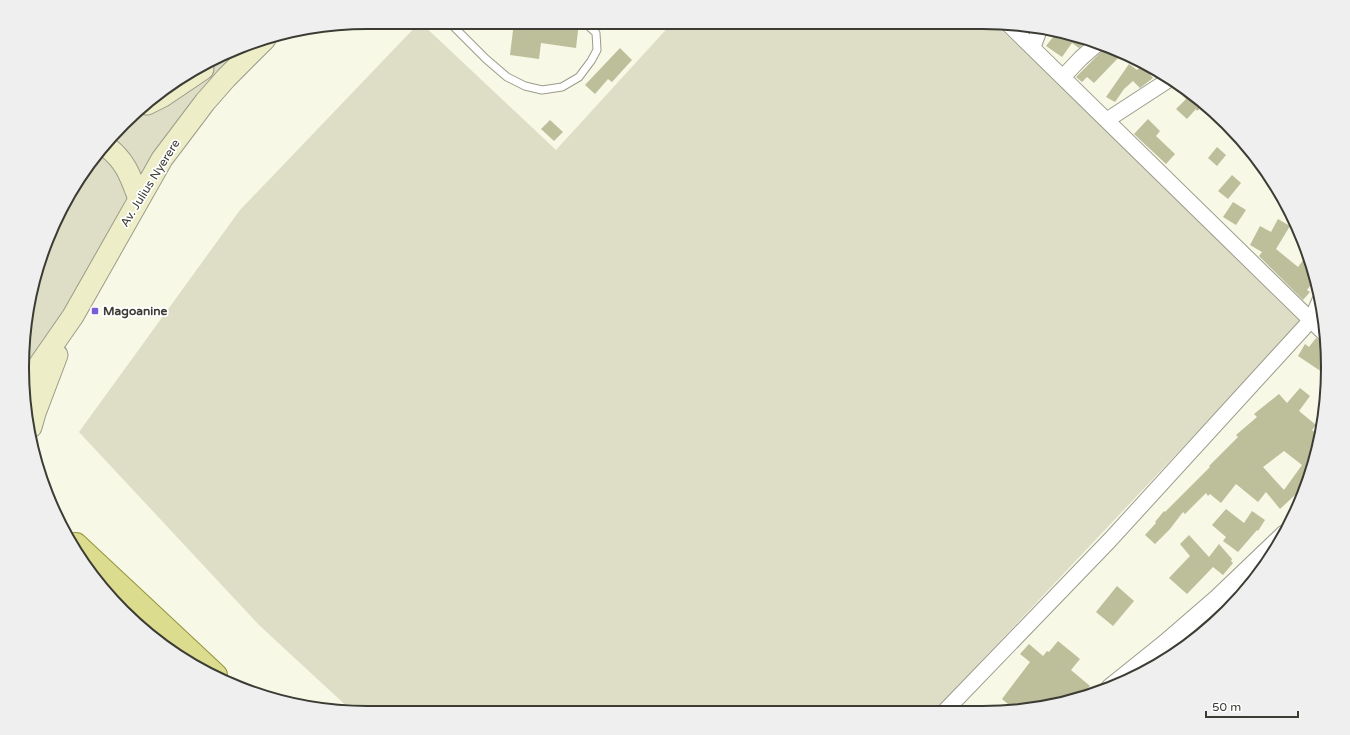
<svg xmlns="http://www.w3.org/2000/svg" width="1350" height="735" viewBox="0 0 1350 735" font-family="'Varela Round',sans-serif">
<rect width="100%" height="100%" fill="#f7f8e6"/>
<g fill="#dddec5">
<polygon points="420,22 556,150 673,22 994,23 1302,321 935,710 353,712 259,625 79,432 240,210"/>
<polygon points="256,40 174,125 123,204 100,251 82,282 24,375 34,278 80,176 134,118 186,87 231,54"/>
</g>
<g fill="#bdbe9a" fill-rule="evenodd">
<polygon points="514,22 579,22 576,48 541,43 539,59 510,55"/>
<polygon points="1056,31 1072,34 1088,40 1079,48 1072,43 1062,57 1046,46 1057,32"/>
<polygon points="620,48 632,60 612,82 608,79 595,94 585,85"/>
<polygon points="1105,48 1117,53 1116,55 1119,57 1094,83 1087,77 1082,82 1076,77"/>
<polygon points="1129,64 1137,70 1142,65 1153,78 1140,88 1133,81 1124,89 1115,102 1106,97"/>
<polygon points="1181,87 1205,104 1197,111 1196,109 1187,119 1176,109 1186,99 1178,91"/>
<polygon points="1148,119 1160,131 1156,136 1175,154 1166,164 1134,134"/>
<polygon points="550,120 563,132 554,141 541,129"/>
<polygon points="1217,147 1226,155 1217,166 1208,158"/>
<polygon points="1232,175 1241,183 1228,199 1218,191"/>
<polygon points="1233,202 1246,210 1236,225 1223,217"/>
<polygon points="1278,219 1290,226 1276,249 1298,267 1307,255 1316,278 1307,290 1310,292 1303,300 1259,256 1262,252 1250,245 1260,226 1271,232"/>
<polygon points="1316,338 1327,346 1327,365 1322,372 1298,356 1305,344 1309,347"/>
<path d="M1300,388L1310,396L1299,411L1316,425L1312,430L1319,436L1310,478L1304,492L1299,498L1295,495L1280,509L1266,492L1258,502L1236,484L1221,503L1210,494L1208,496L1206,493L1185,514L1183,512L1170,529L1155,544L1145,535L1156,523L1155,522L1164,511L1165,512L1210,467L1209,466L1238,437L1236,435L1257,417L1254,414L1279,394L1287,403ZM1284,451L1302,465L1284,490L1263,467Z"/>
<polygon points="1226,509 1244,523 1252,511 1265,520 1258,531 1257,530 1238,552 1223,541 1226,537 1212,525"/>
<polygon points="1189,535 1209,557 1219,544 1232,559 1231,561 1233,563 1223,575 1213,567 1187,594 1169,578 1190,556 1180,544"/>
<polygon points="1117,586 1134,601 1113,626 1096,612"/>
<polygon points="1058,641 1080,659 1071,670 1090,686 1081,696 1027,710 1015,710 1002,699 1030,662 1020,654 1029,644 1043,656 1047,651 1049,652"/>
</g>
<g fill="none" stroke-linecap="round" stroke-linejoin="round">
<g stroke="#9b9c8b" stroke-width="9">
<polyline id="service" points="449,22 486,59 507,77 525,86 542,90 562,87 579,77 591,61 597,50 596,33 584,22"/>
</g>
<g stroke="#9b9c8b" stroke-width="17">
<g id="minor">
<polyline points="1007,23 1325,334"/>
<polyline points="1033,47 1040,28"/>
<polyline points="1063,77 1081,58 1097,44"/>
<polyline points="1107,120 1170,79"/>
<polyline points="114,601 120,595"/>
<polyline points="946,710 1110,540 1311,320 1320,300"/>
</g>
</g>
<g stroke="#9b9c8b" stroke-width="20">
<polyline id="tertiary" points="1110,688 1166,643 1218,598 1285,534"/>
</g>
<g stroke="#9b9c8b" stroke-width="23">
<g id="secondary">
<polyline points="147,104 163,96 203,69"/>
<path d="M107,147C126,161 131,178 139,199"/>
<polyline points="23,388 73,316 162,159 205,102 226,78 265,39"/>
<polyline points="31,427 35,413 57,355"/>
</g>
</g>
<g stroke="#94943e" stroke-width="24">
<polyline id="primary" points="76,544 216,675"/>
</g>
<use href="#service" stroke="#fff" stroke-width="7"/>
<use href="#minor" stroke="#fff" stroke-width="15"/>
<use href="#tertiary" stroke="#fff" stroke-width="18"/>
<use href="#secondary" stroke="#ededc7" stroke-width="21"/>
<use href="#primary" stroke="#dbdc8e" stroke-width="22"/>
</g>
<rect fill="#795ed8" stroke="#fff" stroke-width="1.5" x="91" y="307" width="8" height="8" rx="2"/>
<g text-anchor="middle" stroke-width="3.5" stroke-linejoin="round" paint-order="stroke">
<g font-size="12" fill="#3c3c35" stroke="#fff">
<text transform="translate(150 183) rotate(-58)" y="4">Av. Julius Nyerere</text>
</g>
<g font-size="12" font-weight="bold" fill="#3c3c35" stroke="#fff" text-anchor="start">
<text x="103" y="315">Magoanine</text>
</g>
</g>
<path d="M0 0H1350V735H0ZM367 29H983A338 338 0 0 1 1321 367V368A338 338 0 0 1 983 706H367A338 338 0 0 1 29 368V367A338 338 0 0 1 367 29Z" fill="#efefef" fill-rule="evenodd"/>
<path fill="none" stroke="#3c3c35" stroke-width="2" d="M367 29H983A338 338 0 0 1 1321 367V368A338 338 0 0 1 983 706H367A338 338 0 0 1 29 368V367A338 338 0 0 1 367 29Z"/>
<path d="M1206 711v6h92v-6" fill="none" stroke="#3c3c35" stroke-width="2"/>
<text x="1212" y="711" font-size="12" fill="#3c3c35" stroke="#ffffff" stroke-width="3" paint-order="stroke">50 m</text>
</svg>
